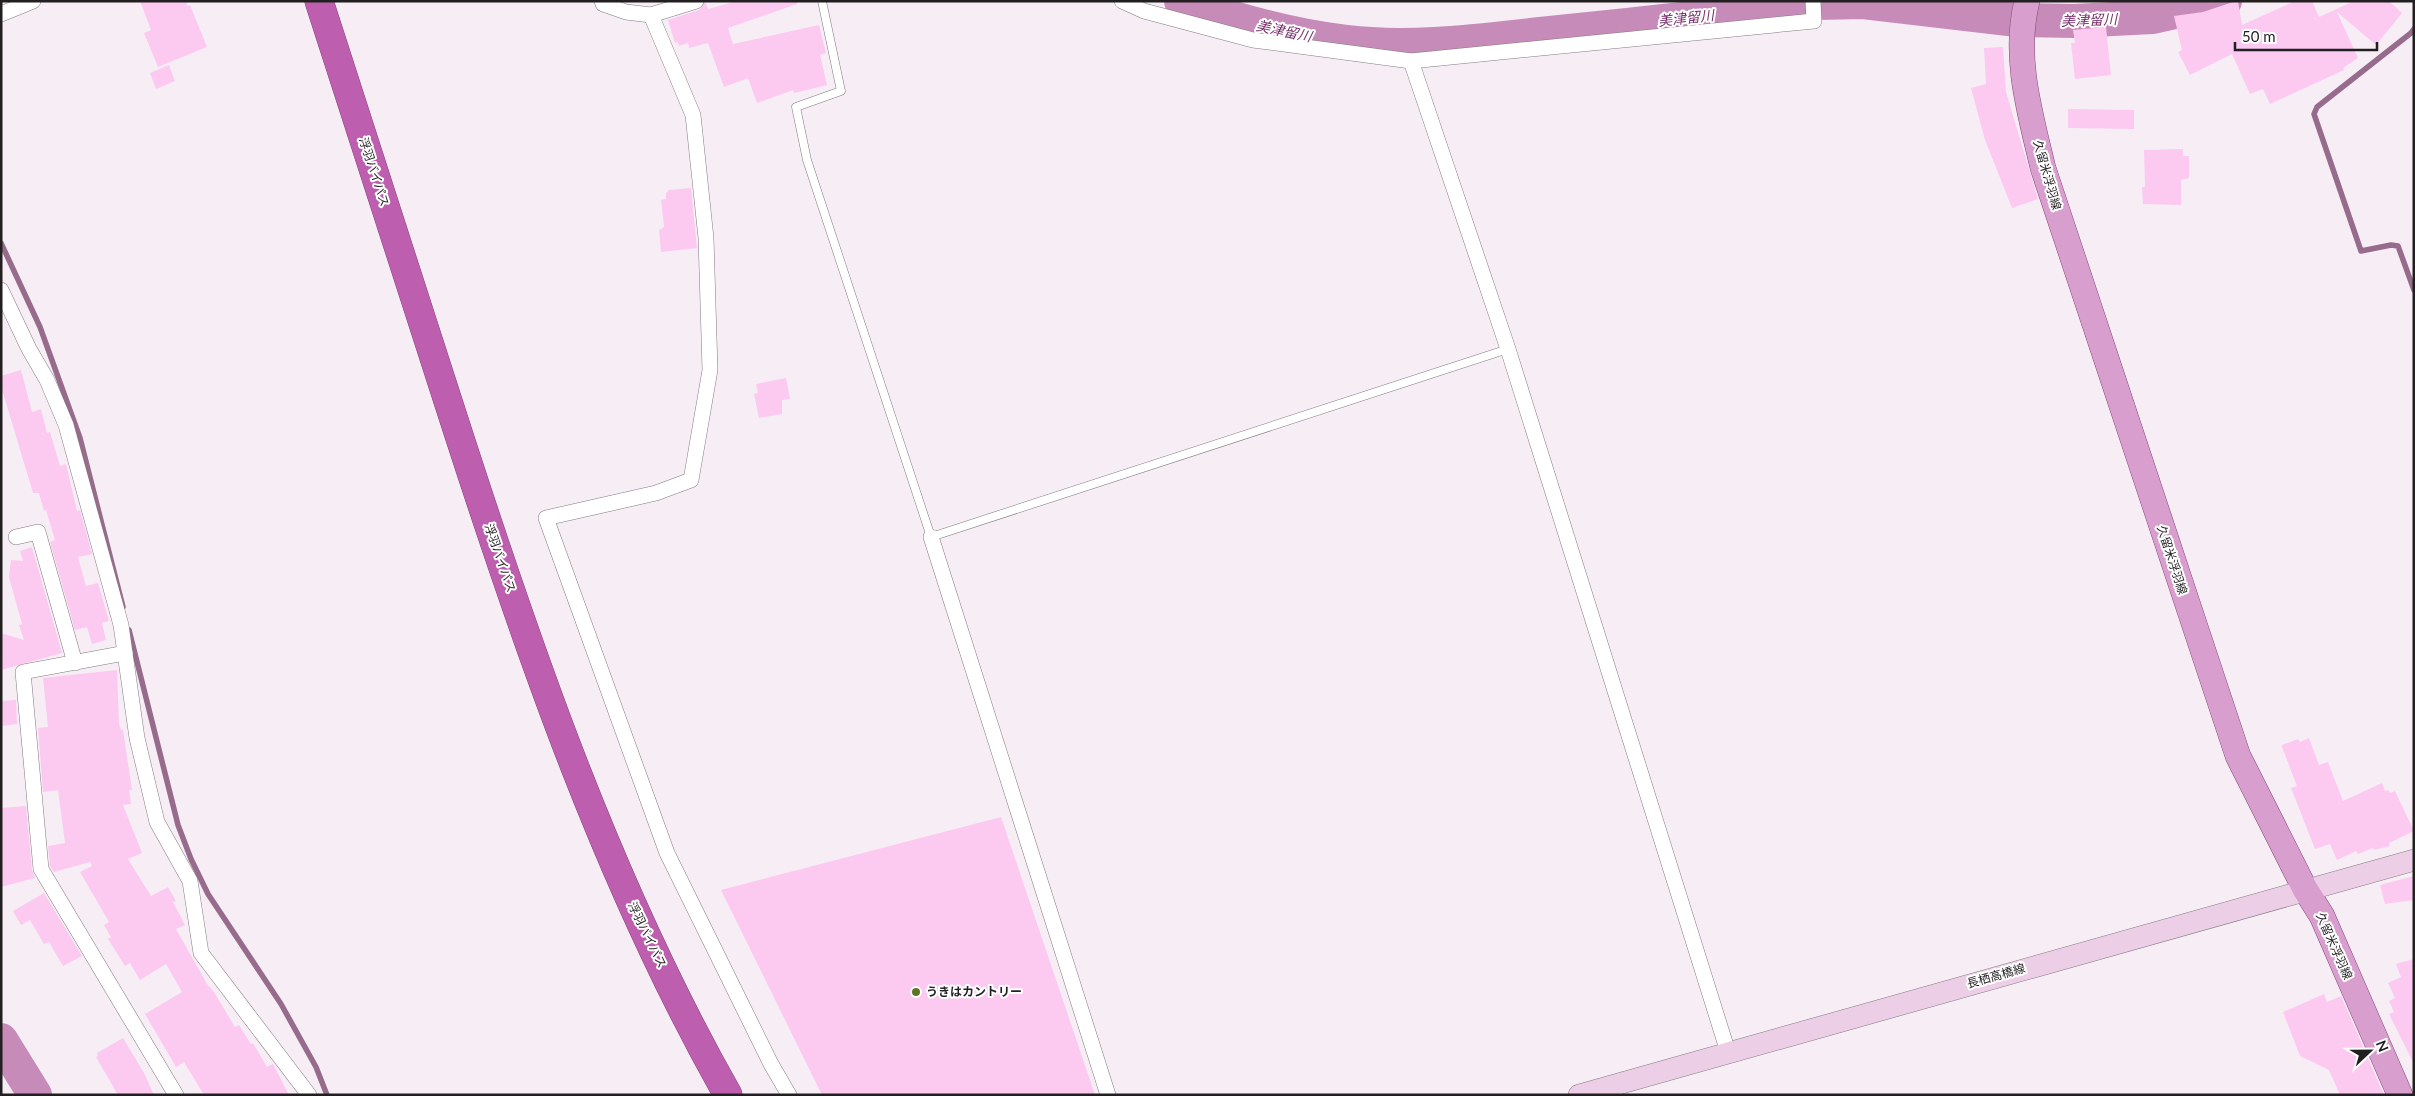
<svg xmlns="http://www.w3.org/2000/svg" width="2415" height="1096" viewBox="0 0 2415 1096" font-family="Lato,'Noto Sans JP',sans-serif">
<rect width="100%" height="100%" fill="#f7eef5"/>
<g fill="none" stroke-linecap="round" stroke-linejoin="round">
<g stroke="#966b8c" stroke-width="5.5">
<polyline points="2414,29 2411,33 2317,107 2314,114 2361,251 2391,245 2398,246 2414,290"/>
<polyline points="1,243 40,327 80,438 123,607"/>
<polyline points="129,630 178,825 191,859 208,894 281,1004 316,1067 327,1095"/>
</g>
<g stroke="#c78bba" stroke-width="34">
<path d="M1181,1C1235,20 1288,35 1346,42C1413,50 1483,40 1550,33C1639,24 1728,14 1817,3L1863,2L2017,20L2074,21L2153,17L2225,1"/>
<polyline points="1,1040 35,1095"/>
</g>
</g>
<g fill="#fcc9f0">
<polygon points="140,1 186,1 188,6 190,5 207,47 158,67 144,33 151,30"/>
<polygon points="705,1 708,9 737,1 797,1 797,4 728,28 733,44 819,25 826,53 820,55 827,85 794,93 793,90 757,103 748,78 724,87 708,43 689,48 688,43 679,46 678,42 675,43 668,20 699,10"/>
<polygon points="2236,1 2238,1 2242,25 2295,1 2312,1 2319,17 2354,1 2389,1 2402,13 2376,45 2337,12 2358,58 2343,68 2344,70 2270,104 2263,89 2250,94 2232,54 2190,75 2178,52 2182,50 2174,16 2203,12"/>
<polygon points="2106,27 2111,75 2075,79 2071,43 2075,43 2073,30"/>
<polygon points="2003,47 2006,92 2038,199 2012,208 1985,140 1971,88 1986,84 1984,48"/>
<polygon points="169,65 175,81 156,89 150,73"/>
<polygon points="2068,109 2134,110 2134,129 2068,128"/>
<polygon points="2183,149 2183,156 2189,156 2189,178 2181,180 2181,205 2143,204 2142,187 2145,187 2144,150"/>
<polygon points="691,188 697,248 661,252 659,230 664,227 661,200 666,199 666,193 669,190"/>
<polygon points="21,370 32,412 41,409 47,433 50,432 60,466 66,464 77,511 80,510 92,554 78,557 86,586 98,583 109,621 102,623 106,640 92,644 87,627 75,630 50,542 55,540 46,510 44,511 39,493 33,493 1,386 1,376"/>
<polygon points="786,378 790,399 782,400 782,414 759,418 754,394 758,393 756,384"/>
<polygon points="32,547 62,653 1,670 1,633 24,640 19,625 22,624 9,577 11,560 23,561 20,551"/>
<polygon points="117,670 119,724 121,730 123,730 132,790 129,790 131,804 123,805 142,853 128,859 151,896 168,887 176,901 173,902 185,925 176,929 207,984 214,992 235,1027 239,1025 251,1044 253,1043 267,1067 273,1064 289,1095 204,1095 184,1062 176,1067 145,1014 182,992 166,964 140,980 130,963 125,966 108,939 111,937 104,925 109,922 80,872 92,866 90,862 54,872 50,866 48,846 65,843 58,790 43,792 38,728 48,727 43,678"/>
<polygon points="16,700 17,724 1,726 1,701"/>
<polygon points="2309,738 2319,765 2328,762 2343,801 2382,783 2385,791 2388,790 2390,793 2395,791 2414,831 2389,843 2390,846 2374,850 2373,848 2358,854 2356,851 2337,860 2330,844 2315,849 2291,788 2297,786 2282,747 2282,745 2298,739 2300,742"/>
<polygon points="26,806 32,870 35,878 1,887 1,808"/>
<polygon points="1001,817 1095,1095 822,1095 721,890"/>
<polygon points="2414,876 2414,900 2385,904 2380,885"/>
<polygon points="44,893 82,956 63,966 49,942 44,944 30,920 21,925 13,911"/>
<polygon points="2414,959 2414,1064 2389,1014 2394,1012 2389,1001 2395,998 2388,983 2401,977 2396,964"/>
<polygon points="2324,994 2327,1002 2341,996 2384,1095 2340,1095 2329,1070 2300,1056 2283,1012"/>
<polygon points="123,1038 144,1073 154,1095 118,1095 96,1057 98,1056 97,1053"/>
</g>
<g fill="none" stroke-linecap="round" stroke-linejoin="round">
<g stroke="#837b81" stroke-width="9">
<polyline id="lane" points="822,1 841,91 796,107 807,160 931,537 1508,349"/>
</g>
<g stroke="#837b81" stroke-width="16">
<g id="street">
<polyline points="602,1 603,4 626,12 651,15 696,1"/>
<polyline points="1122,1 1144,11 1253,40 1411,61 1814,21 1813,1"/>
<polyline points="1,14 33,1"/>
<polyline points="651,15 693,115 706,238 710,370 691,480 656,493 546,518 667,853 771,1064 789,1095"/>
<polyline points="1411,61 1508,349 1728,1052"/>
<polyline points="1,290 29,349 47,380 66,425 121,625 137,738 157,822 190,881 201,953 309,1095"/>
<polyline points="16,537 38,532 75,663"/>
<polyline points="931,537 1108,1095"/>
<polyline points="125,653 23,672 41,869 176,1095"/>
</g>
</g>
<g stroke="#837b81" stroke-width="22">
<polyline id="secondary" points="1579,1095 2414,860"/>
</g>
<g stroke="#87487d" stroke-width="26">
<path id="primary" d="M2027,1C2013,57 2030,113 2043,168L2238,756L2305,889L2322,916L2400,1095"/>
</g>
<g stroke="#87487d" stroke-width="29">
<path id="highway" d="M319,1C365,143 411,285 456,426C530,655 609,885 728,1095"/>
</g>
<use href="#lane" stroke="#fff" stroke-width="8"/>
<use href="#street" stroke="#fff" stroke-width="15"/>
<use href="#secondary" stroke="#eccfe7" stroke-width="21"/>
<use href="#primary" stroke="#d89ece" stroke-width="25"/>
<use href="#highway" stroke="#be5eae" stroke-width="28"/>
</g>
<circle fill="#5e7526" stroke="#fff" stroke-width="2" cx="916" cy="992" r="5"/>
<g text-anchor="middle" stroke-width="4" stroke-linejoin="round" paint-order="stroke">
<g font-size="12" fill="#221f21" stroke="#fff">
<text transform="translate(374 172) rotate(72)" y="4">浮羽バイパス</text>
<text transform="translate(2047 175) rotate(74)" y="4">久留米浮羽線</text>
<text transform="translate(500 558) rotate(71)" y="4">浮羽バイパス</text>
<text transform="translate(2172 560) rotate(72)" y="4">久留米浮羽線</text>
<text transform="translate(647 935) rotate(64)" y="4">浮羽バイパス</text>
<text transform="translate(2334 946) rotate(66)" y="4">久留米浮羽線</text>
<text transform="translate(1996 976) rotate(-16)" y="4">長栖高橋線</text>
</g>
<g font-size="12" font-weight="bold" fill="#221f21" stroke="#fff" text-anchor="start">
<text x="926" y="996">うきはカントリー</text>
</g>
<g font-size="14" font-style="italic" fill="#762f6b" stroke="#fff">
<text transform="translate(1686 18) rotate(-6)" y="5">美津留川</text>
<text transform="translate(2089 20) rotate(-2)" y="5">美津留川</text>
<text transform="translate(1284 31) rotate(12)" y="5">美津留川</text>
</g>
</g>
<rect width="2415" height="1096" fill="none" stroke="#221f21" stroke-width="5"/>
<g transform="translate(2370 1051) rotate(68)" stroke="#ffffff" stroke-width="4" paint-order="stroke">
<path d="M0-4L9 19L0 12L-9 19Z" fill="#221f21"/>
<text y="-8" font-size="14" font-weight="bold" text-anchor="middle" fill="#221f21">N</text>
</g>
<path d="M2235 42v8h142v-8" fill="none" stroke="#221f21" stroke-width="2.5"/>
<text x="2242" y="42" font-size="15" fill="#221f21" stroke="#ffffff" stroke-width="4" paint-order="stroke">50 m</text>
</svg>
